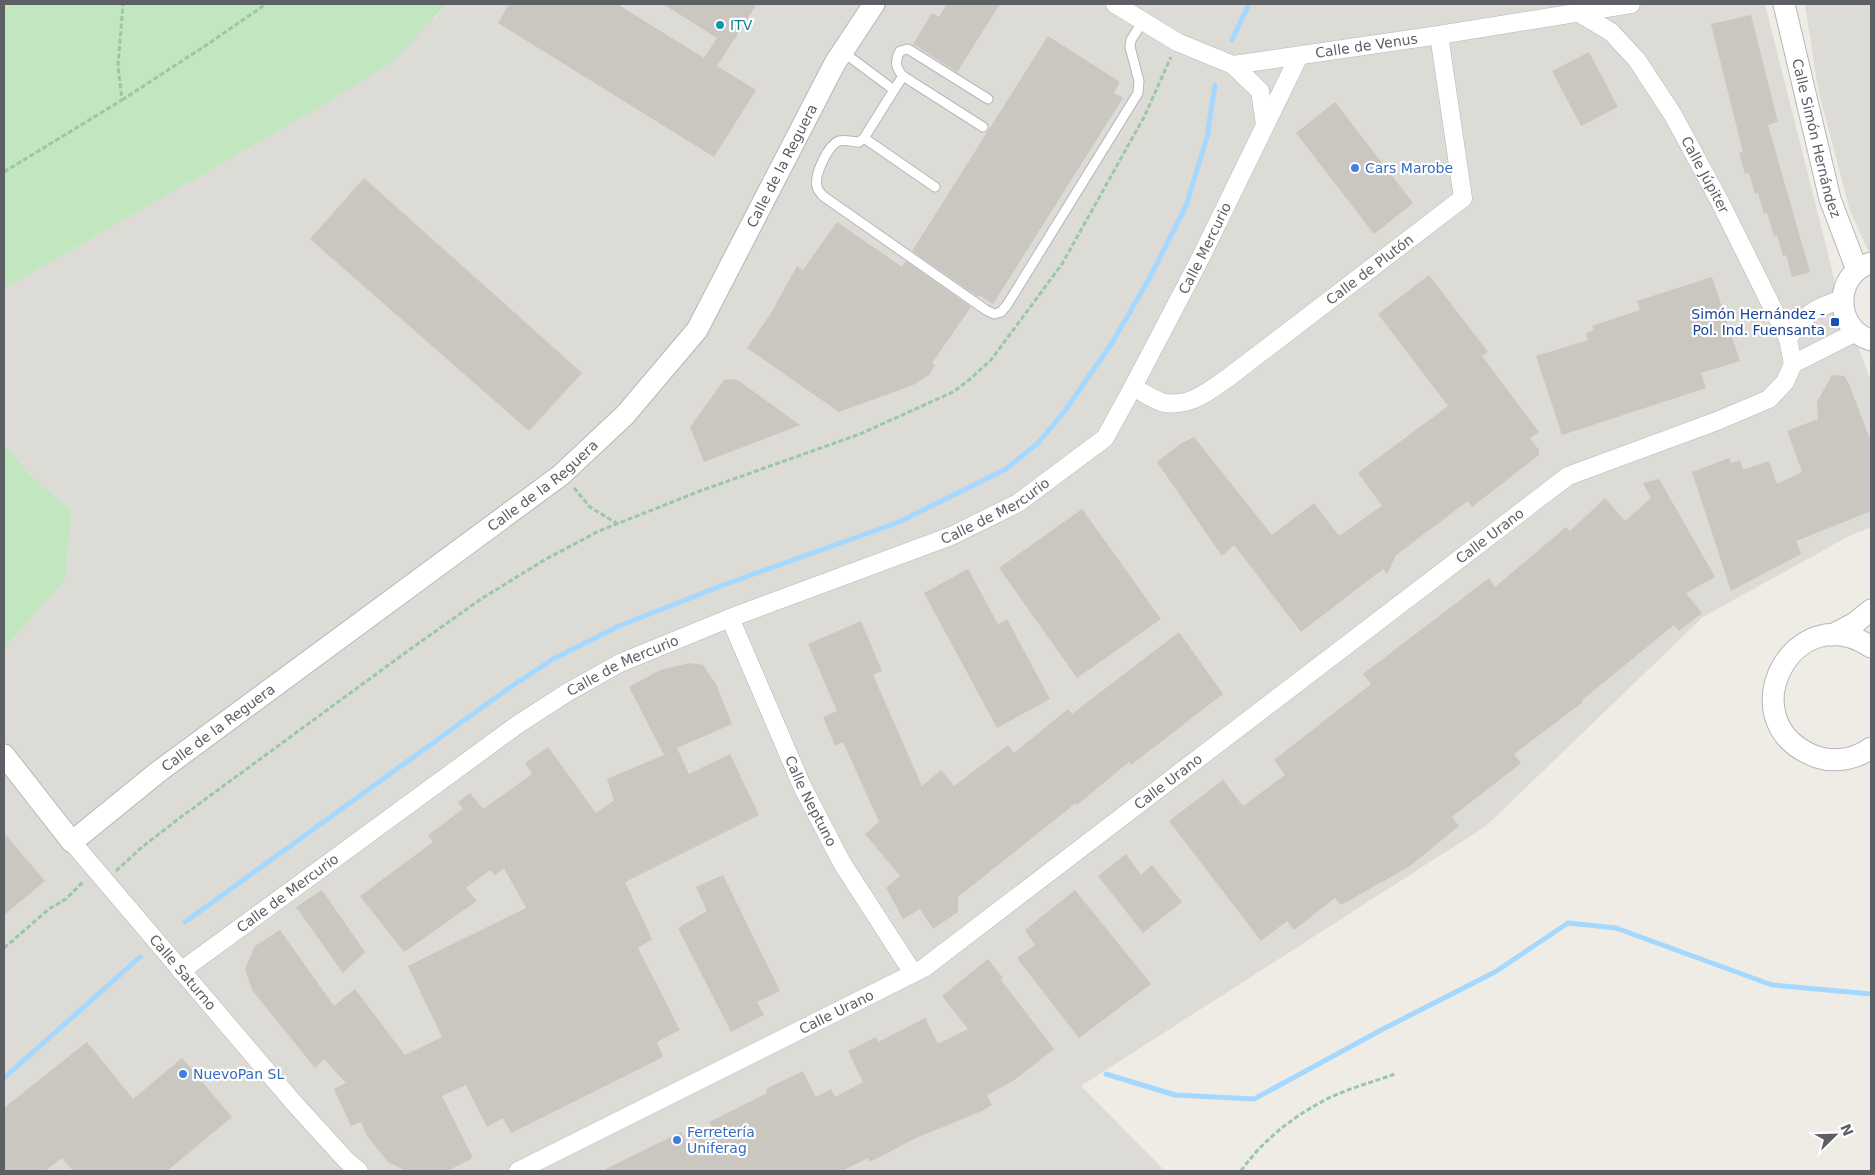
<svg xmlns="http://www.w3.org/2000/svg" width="1875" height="1175" viewBox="0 0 1875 1175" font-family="'DejaVu Sans',sans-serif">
<rect width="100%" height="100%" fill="#eeece4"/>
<g fill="#dddbd6">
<polygon points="447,4 1765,4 1834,278 1838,315 1856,341 1871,381 1871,527 1849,536 1703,617 1486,826 1081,1086 1165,1171 4,1171 4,648 65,580 72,511 28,473 4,443 4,289 310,113 437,16"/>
<polygon points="1805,4 1871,4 1871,256 1850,211 1818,89"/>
</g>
<g fill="#c1e6c0">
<polygon points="4,4 447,4 391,63 310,113 4,289"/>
<polygon points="4,443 28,473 72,511 65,580 4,648"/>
</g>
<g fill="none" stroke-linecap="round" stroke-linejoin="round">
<g stroke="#a4d8fe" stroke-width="5">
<polyline points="1232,40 1249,4"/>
<polyline points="185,922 509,688 553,659 619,626 726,584 899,522 1006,469 1038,443 1064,412 1112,343 1149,279 1186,206 1207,137 1215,85"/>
<polyline points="1106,1074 1175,1095 1254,1099 1383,1029 1495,972 1568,923 1616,928 1772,985 1871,994"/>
<polyline points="4,1078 140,957"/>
</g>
</g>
<g fill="#cac7c1">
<polygon points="509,4 617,4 704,58 717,38 663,4 757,4 717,66 756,90 714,157 498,23"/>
<polygon points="947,4 1000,4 957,72 913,44 932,13 939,17"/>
<polygon points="1751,15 1778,122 1768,125 1810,272 1792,277 1786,255 1783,256 1777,235 1774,236 1767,213 1764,214 1758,193 1755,194 1749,173 1745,174 1739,153 1743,152 1711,24"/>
<polygon points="1048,36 1120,82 1114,93 1123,98 993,304 979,295 978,297 912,251"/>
<polygon points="1589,52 1618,107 1581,126 1552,71"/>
<polygon points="1335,102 1413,203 1374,234 1296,133"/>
<polygon points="364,178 582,373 529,431 310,239"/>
<polygon points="837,222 902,267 906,261 971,307 932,363 935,365 929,375 913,385 839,412 747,348 771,313 797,266 803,270"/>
<polygon points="1429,275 1488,352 1482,356 1539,432 1530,438 1539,450 1539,455 1472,507 1468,501 1396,555 1387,574 1383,569 1301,632 1234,545 1222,556 1157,462 1180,444 1194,437 1272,535 1314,503 1339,536 1382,506 1358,473 1448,406 1378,314"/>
<polygon points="1712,277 1740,361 1701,373 1706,388 1562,435 1536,356 1588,340 1586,333 1594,330 1592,326 1640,310 1637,301"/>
<polygon points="1832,375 1844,376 1849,384 1871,442 1871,511 1796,541 1801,554 1731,591 1692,472 1729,458 1731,463 1740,460 1743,470 1769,461 1777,484 1802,472 1787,431 1818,419 1817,402"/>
<polygon points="733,379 739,381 800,425 704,462 690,427 724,380"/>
<polygon points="1659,479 1715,577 1686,593 1702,613 1679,631 1674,625 1582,700 1583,702 1514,754 1521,763 1452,817 1459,826 1410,866 1341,905 1335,898 1294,930 1287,921 1261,941 1169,821 1223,780 1243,806 1285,775 1274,760 1371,684 1363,674 1489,578 1495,587 1566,527 1570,531 1605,498 1625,521 1651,498 1643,483"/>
<polygon points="1082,509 1161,619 1077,678 999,568"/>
<polygon points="968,569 998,624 1007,619 1050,699 997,728 924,593"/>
<polygon points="861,621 882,671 873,675 922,786 941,770 954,786 1008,745 1014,753 1068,709 1072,714 1179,632 1223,694 1131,765 1129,762 1077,805 1076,803 958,897 958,912 933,929 920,909 903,919 886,888 900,876 865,834 879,822 843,742 835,746 823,717 837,711 808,644"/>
<polygon points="690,663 703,665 716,684 732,724 677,748 689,774 730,754 759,815 625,882 652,939 638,948 680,1030 657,1042 663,1057 511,1133 503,1118 487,1127 466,1085 442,1096 473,1158 447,1171 406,1171 388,1162 367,1136 361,1122 351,1126 334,1089 346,1083 324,1059 315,1068 252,990 245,969 255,946 280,930 334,1006 355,989 405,1055 442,1037 408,966 526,908 504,868 495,875 490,870 466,888 477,901 404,952 360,896 433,842 428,835 463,809 458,802 470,793 483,809 532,774 525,763 548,747 596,813 614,800 607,779 664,755 629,687 660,670"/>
<polygon points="4,833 45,881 4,915"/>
<polygon points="1126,854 1141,875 1152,865 1182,902 1143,933 1098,876"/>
<polygon points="723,875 780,991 757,1002 764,1015 731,1032 678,928 707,911 696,887"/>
<polygon points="322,890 365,952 343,973 296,907"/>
<polygon points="1075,890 1151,984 1079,1038 1017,958 1035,945 1025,930"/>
<polygon points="988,959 1003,978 1001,980 1054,1049 1013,1081 987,1095 992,1105 982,1111 916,1138 870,1162 868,1158 842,1171 602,1171 681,1132 688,1145 714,1131 709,1122 767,1093 766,1089 803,1071 816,1097 831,1089 835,1097 863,1082 848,1051 876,1037 878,1042 925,1018 938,1044 968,1029 942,996"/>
<polygon points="87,1042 133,1099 182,1058 232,1117 167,1171 73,1171 62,1158 45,1171 4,1171 4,1108"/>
</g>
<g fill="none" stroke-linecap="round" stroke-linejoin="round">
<g stroke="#b4b7bb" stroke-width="11">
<g id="service">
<path d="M843,52L894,90L864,138L859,142C853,142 845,139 839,141C828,145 814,175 817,186C817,190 821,193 823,196L986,310L994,314L1001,312L1007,305L1138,93L1139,81L1130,47L1131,40L1143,21"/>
<path d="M903,76C895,68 895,60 900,51L908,49L988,99"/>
<polyline points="894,90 903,76 983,127"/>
<polyline points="864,138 935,187"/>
</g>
</g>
<g stroke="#b4b7bb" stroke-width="19">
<g id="minor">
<path id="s1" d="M1115,4L1177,42L1233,65L1439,35L1631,4"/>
<path id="s2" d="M1579,13L1611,32L1637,60L1673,115L1720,202L1788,339L1793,364"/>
<polyline points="1233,65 1260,91 1265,125"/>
<path d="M1788,339C1804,314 1815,308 1842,299"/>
<polyline points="1793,364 1856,332"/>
<path id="s3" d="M1133,387C1143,392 1154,401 1165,403C1191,407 1210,390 1229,377L1463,198L1439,35"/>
<path id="s4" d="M730,618L802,786L842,863L913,973"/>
<path id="s5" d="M72,842L294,1103L346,1160L359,1171"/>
<path id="s6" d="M181,971L517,725L568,692L620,663L730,618L951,536L1018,503L1105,438L1133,387L1199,261L1299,56"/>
<path id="s7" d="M518,1171L924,968L1568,476L1717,421L1769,399L1785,382L1793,364"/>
</g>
</g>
<g stroke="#b4b7bb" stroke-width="23">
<g id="tertiary">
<path id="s8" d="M1784,4L1830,199L1857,270"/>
<path d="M1871,263C1833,274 1834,329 1871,340"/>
<polyline points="1832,635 1855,623 1871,610"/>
<path d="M1871,647C1793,594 1726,724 1817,757C1835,763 1856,759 1871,748"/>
<path id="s9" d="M4,755L72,842L158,772L561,475L625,415L697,330L835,63L874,4"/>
</g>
</g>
<g stroke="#9ac7a6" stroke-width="3" stroke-dasharray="5 2.5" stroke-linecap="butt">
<polyline points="122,100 208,44 266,4"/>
<polyline points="4,172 122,100 118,66 123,4"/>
<polyline points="574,488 590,507 618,524"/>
<polyline points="116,871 142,847 181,817 409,650 481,599 546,559 599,531 700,491 860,434 953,392 970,379 991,360 1062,264 1144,117 1171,57"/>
<polyline points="4,948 49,909 66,899 84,881"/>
<path d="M1241,1171C1262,1141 1290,1119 1323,1101C1343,1090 1373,1082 1395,1074"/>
</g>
<use href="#service" stroke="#fff" stroke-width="9"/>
<use href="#minor" stroke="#fff" stroke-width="18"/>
<use href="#tertiary" stroke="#fff" stroke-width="21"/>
</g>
<circle fill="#0f9aa8" stroke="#fff" stroke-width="2" cx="720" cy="25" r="5"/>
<g fill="#3f7fe0" stroke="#fff" stroke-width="2">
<circle cx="1355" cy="168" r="5"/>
<circle cx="183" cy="1074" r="5"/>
<circle cx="677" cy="1140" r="5"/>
</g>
<rect fill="#1a4fb4" stroke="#fff" stroke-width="2" x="1830" y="317" width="10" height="10" rx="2.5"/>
<g text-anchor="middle" stroke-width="4.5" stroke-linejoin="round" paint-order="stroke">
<g font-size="14" fill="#0d838f" stroke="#fff" text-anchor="start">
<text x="730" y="30">ITV</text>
</g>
<g font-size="14" fill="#5c6064" stroke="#fff">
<text dy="5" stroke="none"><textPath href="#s1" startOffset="268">Calle de Venus</textPath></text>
<text dy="5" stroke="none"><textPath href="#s8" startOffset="138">Calle Simón Hernández</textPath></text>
<text dy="5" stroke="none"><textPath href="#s9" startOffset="1106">Calle de la Reguera</textPath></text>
<text dy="5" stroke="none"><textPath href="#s2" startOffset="209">Calle Júpiter</textPath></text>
<text dy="5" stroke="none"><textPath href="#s6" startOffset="1289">Calle Mercurio</textPath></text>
<text dy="5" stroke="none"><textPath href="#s3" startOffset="284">Calle de Plutón</textPath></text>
<text dy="5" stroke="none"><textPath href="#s9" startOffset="701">Calle de la Reguera</textPath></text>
<text dy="5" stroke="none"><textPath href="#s6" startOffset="942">Calle de Mercurio</textPath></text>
<text dy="5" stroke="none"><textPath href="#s7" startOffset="1166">Calle Urano</textPath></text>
<text dy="5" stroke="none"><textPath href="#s6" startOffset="538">Calle de Mercurio</textPath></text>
<text dy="5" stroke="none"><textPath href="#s9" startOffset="296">Calle de la Reguera</textPath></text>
<text dy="5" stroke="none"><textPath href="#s7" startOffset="761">Calle Urano</textPath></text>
<text dy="5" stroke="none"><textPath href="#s4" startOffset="200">Calle Neptuno</textPath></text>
<text dy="5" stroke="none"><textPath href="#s6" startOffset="132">Calle de Mercurio</textPath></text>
<text dy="5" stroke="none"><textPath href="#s5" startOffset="171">Calle Saturno</textPath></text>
<text dy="5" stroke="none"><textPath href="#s7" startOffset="356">Calle Urano</textPath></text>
</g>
<g font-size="14" fill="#366cbe" stroke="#fff" text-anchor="start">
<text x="1365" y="173">Cars Marobe</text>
<text x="193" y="1079">NuevoPan SL</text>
<text x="687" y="1137">Ferretería<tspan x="687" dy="16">Uniferag</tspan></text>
</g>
<g font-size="14" fill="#164399" stroke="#fff" text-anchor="end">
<text x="1825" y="319">Simón Hernández -<tspan x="1825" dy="16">Pol. Ind. Fuensanta</tspan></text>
</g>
</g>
<rect width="1875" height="1175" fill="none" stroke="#5c6064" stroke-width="10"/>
<g transform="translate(1835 1135) rotate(67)" stroke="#ffffff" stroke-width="4" paint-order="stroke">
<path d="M0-4L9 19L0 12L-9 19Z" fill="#5c6064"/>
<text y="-8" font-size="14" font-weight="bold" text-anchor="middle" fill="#5c6064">N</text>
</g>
</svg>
